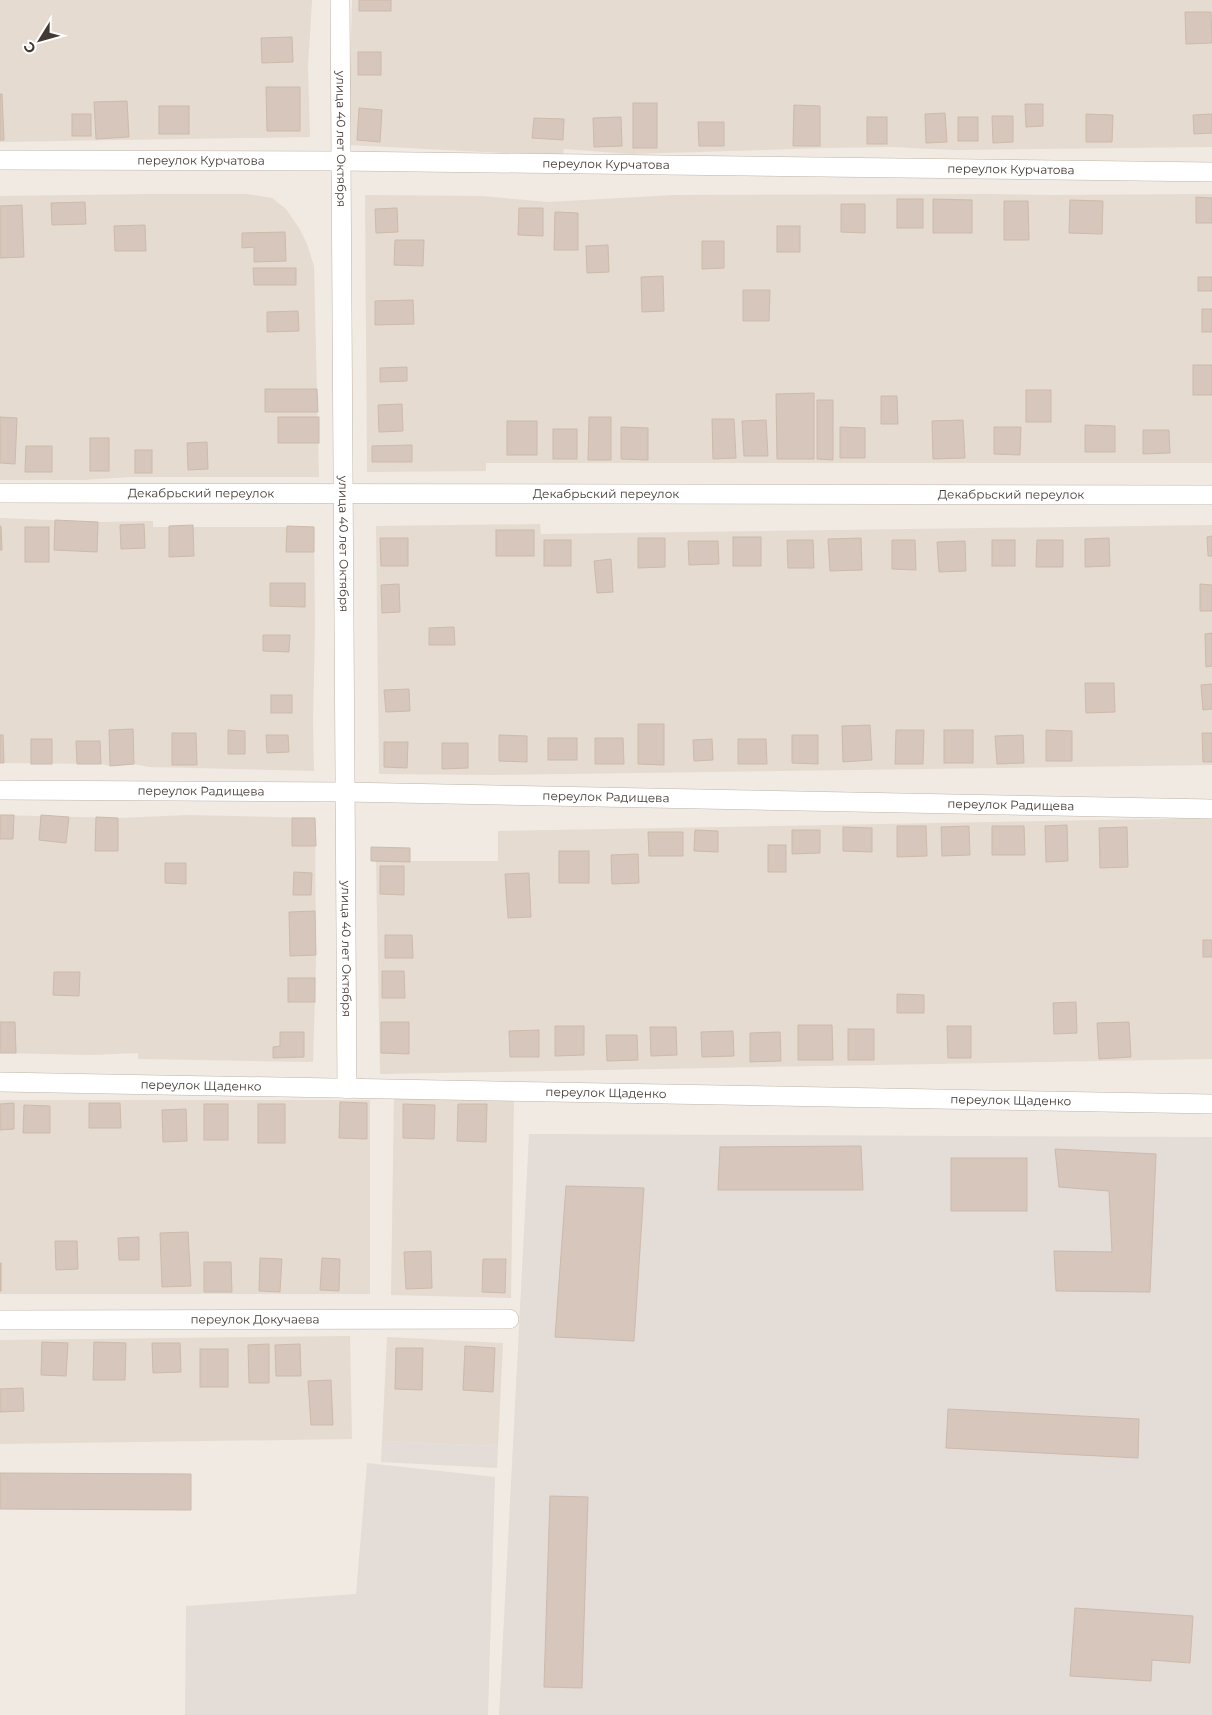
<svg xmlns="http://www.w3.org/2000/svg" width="1212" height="1715" viewBox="0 0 1212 1715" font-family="Montserrat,sans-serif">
<rect width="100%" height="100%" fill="#f1eae2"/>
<g fill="#e5dbd0">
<polygon points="0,0 312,0 308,66 310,137 0,142"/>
<polygon points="352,0 1212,0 1212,147 954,150 891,147 827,148 630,154 564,149 563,156 348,145"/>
<polygon points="153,194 247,194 272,198 286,209 299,228 307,244 314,266 319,477 131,477 83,480 0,480 0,196"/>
<polygon points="992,194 1053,195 1212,194 1212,463 486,463 486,471 367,472 365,195 480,196 549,202 674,195"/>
<polygon points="0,518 101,522 153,521 153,527 314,527 315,626 313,723 314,771 149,767 134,764 110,766 101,764 0,763"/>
<polygon points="540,524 541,534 1212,525 1212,765 496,775 379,774 376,526"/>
<polygon points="0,815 118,818 189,815 315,818 316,960 313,1062 143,1059 138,1059 138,1053 91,1055 0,1053"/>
<polygon points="1212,818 1212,1059 380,1074 376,861 498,861 498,831"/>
<polygon points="394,1094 514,1097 511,1298 391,1295"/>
<rect x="0" y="1100" width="370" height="194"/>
<polygon points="350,1336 352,1439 0,1444 0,1340"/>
<polygon points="387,1337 503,1343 498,1446 382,1441"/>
</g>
<g fill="#e3dcd7">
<polygon points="529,1134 1212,1137 1212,1715 499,1715"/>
<polygon points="382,1441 498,1446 497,1468 381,1462"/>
<polygon points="367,1463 495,1477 488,1715 185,1715 186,1606 356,1594"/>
</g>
<g fill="#d6c6bb" stroke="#cdbaab">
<rect x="359" y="0" width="32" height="11"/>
<polygon points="1185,12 1211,12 1212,43 1186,44"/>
<polygon points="292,37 293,62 262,63 261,38"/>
<rect x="358" y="52" width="23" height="23"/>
<polygon points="266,87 300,87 300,131 267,131"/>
<polygon points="0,94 2,94 4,140 0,140"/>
<polygon points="127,101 129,137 96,139 94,102"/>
<rect x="633" y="103" width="24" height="45"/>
<polygon points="1025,104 1043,104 1043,126 1026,127"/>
<polygon points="794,105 820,106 820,146 793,146"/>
<rect x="159" y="106" width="30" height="28"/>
<polygon points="359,108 382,110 380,142 357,140"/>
<polygon points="945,113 947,142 926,143 925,114"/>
<rect x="72" y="114" width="19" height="22"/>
<polygon points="1086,114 1113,115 1112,142 1086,142"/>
<polygon points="1212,114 1212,133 1194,134 1193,115"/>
<polygon points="992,116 1013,116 1013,142 993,143"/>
<polygon points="621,117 622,146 594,147 593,118"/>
<rect x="867" y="117" width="20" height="27"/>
<rect x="958" y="117" width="20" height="24"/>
<polygon points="534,118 564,119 563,140 532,138"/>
<polygon points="698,122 724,122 724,146 699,146"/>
<polygon points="1196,197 1212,198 1212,223 1196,223"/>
<rect x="897" y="199" width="26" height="29"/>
<polygon points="933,199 972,200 972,233 933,233"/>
<polygon points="1070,200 1103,201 1102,234 1069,233"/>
<polygon points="1004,201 1028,201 1029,240 1004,240"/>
<polygon points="85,202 86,224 52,225 51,203"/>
<polygon points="841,204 865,204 865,233 841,232"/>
<polygon points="22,205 24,257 0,258 0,206"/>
<polygon points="397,208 398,232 376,233 375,209"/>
<polygon points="519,208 543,208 543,236 518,235"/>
<polygon points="555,212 578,213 578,250 554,250"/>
<polygon points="145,225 146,251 115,251 114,226"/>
<rect x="777" y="226" width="23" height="26"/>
<polygon points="285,232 286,261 254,262 254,247 242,248 242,233"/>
<polygon points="395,240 424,240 423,266 394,265"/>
<polygon points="702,241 724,241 724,268 702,269"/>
<polygon points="608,245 609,272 587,273 586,246"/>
<polygon points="253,268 296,268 296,285 254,285"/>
<polygon points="663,276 664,311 642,312 641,277"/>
<rect x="1198" y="277" width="14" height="14"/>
<polygon points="743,290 770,290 769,321 743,321"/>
<polygon points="413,300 414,324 375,325 375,301"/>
<rect x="1202" y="309" width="10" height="23"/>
<polygon points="298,311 299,331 267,332 267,312"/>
<rect x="1193" y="365" width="19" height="30"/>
<polygon points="407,367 407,381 380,382 380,368"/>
<polygon points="265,389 317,389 318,412 265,412"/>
<rect x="1026" y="390" width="25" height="32"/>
<polygon points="814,393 814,459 777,459 776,394"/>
<polygon points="881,396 897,396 898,424 881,424"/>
<polygon points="817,400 833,400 833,460 817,459"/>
<polygon points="402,404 403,431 379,432 378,405"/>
<polygon points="0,417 17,418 15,464 0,463"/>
<rect x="278" y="417" width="41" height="26"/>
<polygon points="589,417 611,417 611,460 588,460"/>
<polygon points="712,419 734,419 736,458 713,459"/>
<polygon points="766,420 768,456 744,456 742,421"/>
<polygon points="963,420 965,458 933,459 932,421"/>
<rect x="507" y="421" width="30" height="34"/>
<polygon points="1085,425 1115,426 1115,452 1085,452"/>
<polygon points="621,427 648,428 648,460 621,459"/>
<polygon points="840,427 865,428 865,458 840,458"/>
<polygon points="994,427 1021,427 1020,455 994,454"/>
<rect x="553" y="429" width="24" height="30"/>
<polygon points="1143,430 1169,430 1170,453 1143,454"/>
<rect x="90" y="438" width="19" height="33"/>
<polygon points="207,442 208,469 188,470 187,443"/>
<polygon points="412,445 412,462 372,462 372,446"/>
<polygon points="26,446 52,446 52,472 25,472"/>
<rect x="135" y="450" width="17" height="23"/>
<polygon points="55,520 98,522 97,552 54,550"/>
<polygon points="144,524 145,548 121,549 120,525"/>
<polygon points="193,525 194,556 169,557 169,526"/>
<polygon points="0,526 1,526 2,550 0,550"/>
<polygon points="287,526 314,527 314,552 286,552"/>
<rect x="25" y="527" width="24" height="35"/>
<rect x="496" y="530" width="38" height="26"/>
<polygon points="1212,536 1212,556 1208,556 1207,537"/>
<rect x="733" y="537" width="28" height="29"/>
<polygon points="380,538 408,538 408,566 381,566"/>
<polygon points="638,538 665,538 665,567 638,568"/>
<polygon points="861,538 862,570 830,571 828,539"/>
<polygon points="1109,538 1110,566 1085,567 1085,539"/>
<rect x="544" y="540" width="27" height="26"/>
<polygon points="787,540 813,540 814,568 788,568"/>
<polygon points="892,540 915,540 916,570 892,569"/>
<rect x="992" y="540" width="23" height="26"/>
<polygon points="1037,540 1063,540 1063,567 1036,567"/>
<polygon points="688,541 718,541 719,564 689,565"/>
<polygon points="965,541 966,571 939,572 937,542"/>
<polygon points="611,559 613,592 597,593 594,561"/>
<polygon points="270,583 305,583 305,607 270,606"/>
<polygon points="399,584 400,612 382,613 381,585"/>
<polygon points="1200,584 1212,585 1212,611 1200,611"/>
<polygon points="454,627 455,645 429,645 429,628"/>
<polygon points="1212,633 1212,666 1206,667 1205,634"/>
<polygon points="263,635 290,635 289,652 263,651"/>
<polygon points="1085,683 1114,683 1115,712 1086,713"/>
<polygon points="1212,684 1212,709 1203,710 1201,685"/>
<polygon points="409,689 410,711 386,712 384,690"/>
<rect x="271" y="695" width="21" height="18"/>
<polygon points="638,724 664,724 664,765 638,764"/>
<polygon points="870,725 872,760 843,762 842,726"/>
<polygon points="133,729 134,764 110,766 109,730"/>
<polygon points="228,730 245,731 245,754 228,754"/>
<polygon points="896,730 924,730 923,764 895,764"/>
<rect x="944" y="730" width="29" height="33"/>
<polygon points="1046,730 1072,731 1072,761 1046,761"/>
<polygon points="172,733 196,733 197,765 172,765"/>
<polygon points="1202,733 1212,733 1212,762 1203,762"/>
<polygon points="0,735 3,735 4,763 0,763"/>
<polygon points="266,735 288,735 289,752 267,753"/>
<polygon points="499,735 527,736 527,762 499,761"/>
<polygon points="792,735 818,735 818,764 792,763"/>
<polygon points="1023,735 1024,763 997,764 995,736"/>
<rect x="548" y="738" width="29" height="22"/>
<polygon points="595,738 623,738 624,764 595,764"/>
<rect x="31" y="739" width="21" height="25"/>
<polygon points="712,739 713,760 694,761 693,740"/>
<polygon points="738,739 766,739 767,764 738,764"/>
<polygon points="76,741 100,741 101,764 77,764"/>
<polygon points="384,742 408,742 407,768 384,767"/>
<polygon points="442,743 468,743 468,768 442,769"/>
<polygon points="0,815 14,815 13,839 0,839"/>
<polygon points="41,815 69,817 66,843 39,840"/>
<polygon points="96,817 118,818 118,851 95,851"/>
<polygon points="292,818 315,818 316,846 292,846"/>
<polygon points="1067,825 1068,861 1046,862 1045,826"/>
<polygon points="897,826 926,826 927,856 897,857"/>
<polygon points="969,826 970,855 942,856 941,827"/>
<polygon points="992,826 1024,826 1025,855 992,855"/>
<polygon points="843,827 872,828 872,852 843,851"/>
<polygon points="1127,827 1128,867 1100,868 1099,828"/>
<polygon points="695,830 718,831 718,852 694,851"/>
<polygon points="792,830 820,830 820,853 792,854"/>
<polygon points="648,832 683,832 683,856 649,856"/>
<rect x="768" y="845" width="18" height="27"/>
<polygon points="371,847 410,848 410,862 371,861"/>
<rect x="559" y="851" width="30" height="32"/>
<polygon points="638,854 639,883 612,884 611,855"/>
<polygon points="165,863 186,863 186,884 165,883"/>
<polygon points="380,866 404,866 404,895 380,894"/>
<polygon points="294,872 312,873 311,895 293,895"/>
<polygon points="529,873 531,917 508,918 505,874"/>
<polygon points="315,911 316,955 290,956 289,912"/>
<polygon points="385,935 412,935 413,958 385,958"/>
<rect x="1203" y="940" width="9" height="17"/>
<polygon points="382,971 404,971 405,998 382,998"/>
<polygon points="54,972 80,972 79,996 53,995"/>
<rect x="288" y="978" width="27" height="24"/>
<polygon points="897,994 924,995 924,1013 897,1013"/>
<polygon points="1076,1002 1077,1033 1054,1034 1053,1003"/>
<polygon points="0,1022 15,1022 16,1053 0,1053"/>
<polygon points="381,1022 409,1022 409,1054 381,1053"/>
<polygon points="1129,1022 1131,1057 1099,1059 1097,1023"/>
<polygon points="798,1025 832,1025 833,1060 798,1060"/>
<polygon points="555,1026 584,1026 584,1055 555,1056"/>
<polygon points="947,1026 971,1026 971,1058 948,1058"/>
<polygon points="650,1027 676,1027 677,1055 651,1056"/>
<rect x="848" y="1029" width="26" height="31"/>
<polygon points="539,1030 539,1057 510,1057 509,1031"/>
<polygon points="733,1031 734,1056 702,1057 701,1032"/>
<polygon points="280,1032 304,1032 304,1057 273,1058 273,1047 280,1046"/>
<polygon points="780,1032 781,1061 750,1062 750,1033"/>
<polygon points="606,1035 637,1035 638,1060 607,1061"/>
<polygon points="340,1102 367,1103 367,1139 339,1138"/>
<polygon points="14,1103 14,1129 0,1130 0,1104"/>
<polygon points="89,1103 120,1103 121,1128 89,1128"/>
<rect x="204" y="1104" width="24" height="36"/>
<rect x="258" y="1104" width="27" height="39"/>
<polygon points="403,1104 435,1105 434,1139 403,1138"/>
<polygon points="458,1104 487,1104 486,1142 457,1141"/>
<polygon points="24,1105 50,1106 50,1133 23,1133"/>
<polygon points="186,1109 187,1141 163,1142 162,1110"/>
<polygon points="861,1146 863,1190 718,1190 720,1147"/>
<polygon points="1055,1149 1156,1154 1150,1292 1056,1291 1054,1251 1112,1252 1109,1191 1059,1187"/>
<rect x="951" y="1158" width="76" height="53"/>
<polygon points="566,1186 644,1188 634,1341 555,1337"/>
<polygon points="188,1232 191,1286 162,1287 160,1233"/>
<polygon points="139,1237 139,1260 119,1260 118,1238"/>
<polygon points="55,1241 77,1241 78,1269 56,1270"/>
<polygon points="431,1251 432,1288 406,1289 404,1252"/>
<polygon points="260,1258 282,1259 280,1292 259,1291"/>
<polygon points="322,1258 340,1259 339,1291 320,1290"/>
<polygon points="483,1259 506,1259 505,1293 482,1292"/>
<polygon points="204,1262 231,1262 232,1292 204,1292"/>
<rect x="0" y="1263" width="1" height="28"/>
<polygon points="42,1342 68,1343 66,1376 41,1375"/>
<polygon points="94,1342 126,1343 125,1380 93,1380"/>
<polygon points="152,1343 180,1343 181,1372 153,1373"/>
<polygon points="269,1344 269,1383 249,1383 248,1345"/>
<polygon points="300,1344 301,1376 276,1376 275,1345"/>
<polygon points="465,1346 495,1348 493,1392 463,1390"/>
<polygon points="396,1348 423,1348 422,1390 395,1389"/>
<rect x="200" y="1349" width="28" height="38"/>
<polygon points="331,1380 333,1425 311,1425 308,1381"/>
<polygon points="23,1388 24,1411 0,1412 0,1389"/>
<polygon points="948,1409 1139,1419 1138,1458 946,1448"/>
<polygon points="0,1473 191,1474 191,1510 0,1509"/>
<polygon points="550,1496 588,1497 582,1688 544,1687"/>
<polygon points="1075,1608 1193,1616 1190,1663 1152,1660 1151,1681 1070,1676"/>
</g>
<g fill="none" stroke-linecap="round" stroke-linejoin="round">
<g stroke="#bfb3a8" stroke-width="20">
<g id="minor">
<path id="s1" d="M340,0L347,1089"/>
<path id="s2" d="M0,160L341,161L1212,172"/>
<path id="s3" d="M0,493L1212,495"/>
<path id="s4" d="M0,790L345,792L1212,809"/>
<path id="s5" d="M0,1082L1212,1104"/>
<path id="s6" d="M0,1320L509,1319"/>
</g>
</g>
<use href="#minor" stroke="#fff" stroke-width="19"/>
</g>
<g text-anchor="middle" stroke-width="4" stroke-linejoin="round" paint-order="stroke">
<g font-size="12" fill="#423933" stroke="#fff">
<text dy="4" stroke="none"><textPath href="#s1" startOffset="139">улица 40 лет Октября</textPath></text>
<text dy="4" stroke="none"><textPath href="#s2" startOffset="201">переулок Курчатова</textPath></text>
<text dy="4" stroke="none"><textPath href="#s2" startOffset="606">переулок Курчатова</textPath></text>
<text dy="4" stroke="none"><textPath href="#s2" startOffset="1011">переулок Курчатова</textPath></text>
<text dy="4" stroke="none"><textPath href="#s3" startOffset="201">Декабрьский переулок</textPath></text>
<text dy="4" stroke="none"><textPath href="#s3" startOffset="606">Декабрьский переулок</textPath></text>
<text dy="4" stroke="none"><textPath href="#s3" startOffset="1011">Декабрьский переулок</textPath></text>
<text dy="4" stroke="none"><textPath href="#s1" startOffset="544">улица 40 лет Октября</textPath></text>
<text dy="4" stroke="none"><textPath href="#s4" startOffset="201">переулок Радищева</textPath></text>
<text dy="4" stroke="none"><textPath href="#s4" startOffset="606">переулок Радищева</textPath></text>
<text dy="4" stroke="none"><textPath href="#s4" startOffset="1011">переулок Радищева</textPath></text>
<text dy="4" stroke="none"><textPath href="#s1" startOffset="949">улица 40 лет Октября</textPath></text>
<text dy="4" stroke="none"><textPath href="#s5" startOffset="201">переулок Щаденко</textPath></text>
<text dy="4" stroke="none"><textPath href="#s5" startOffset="606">переулок Щаденко</textPath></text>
<text dy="4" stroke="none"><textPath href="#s5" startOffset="1011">переулок Щаденко</textPath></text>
<text dy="4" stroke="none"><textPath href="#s6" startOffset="255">переулок Докучаева</textPath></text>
</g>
</g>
<g transform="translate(40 40) rotate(233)" stroke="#ffffff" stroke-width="4" paint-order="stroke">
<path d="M0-4L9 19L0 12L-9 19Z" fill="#423933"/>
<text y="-8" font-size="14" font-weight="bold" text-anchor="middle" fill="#423933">С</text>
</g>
</svg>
